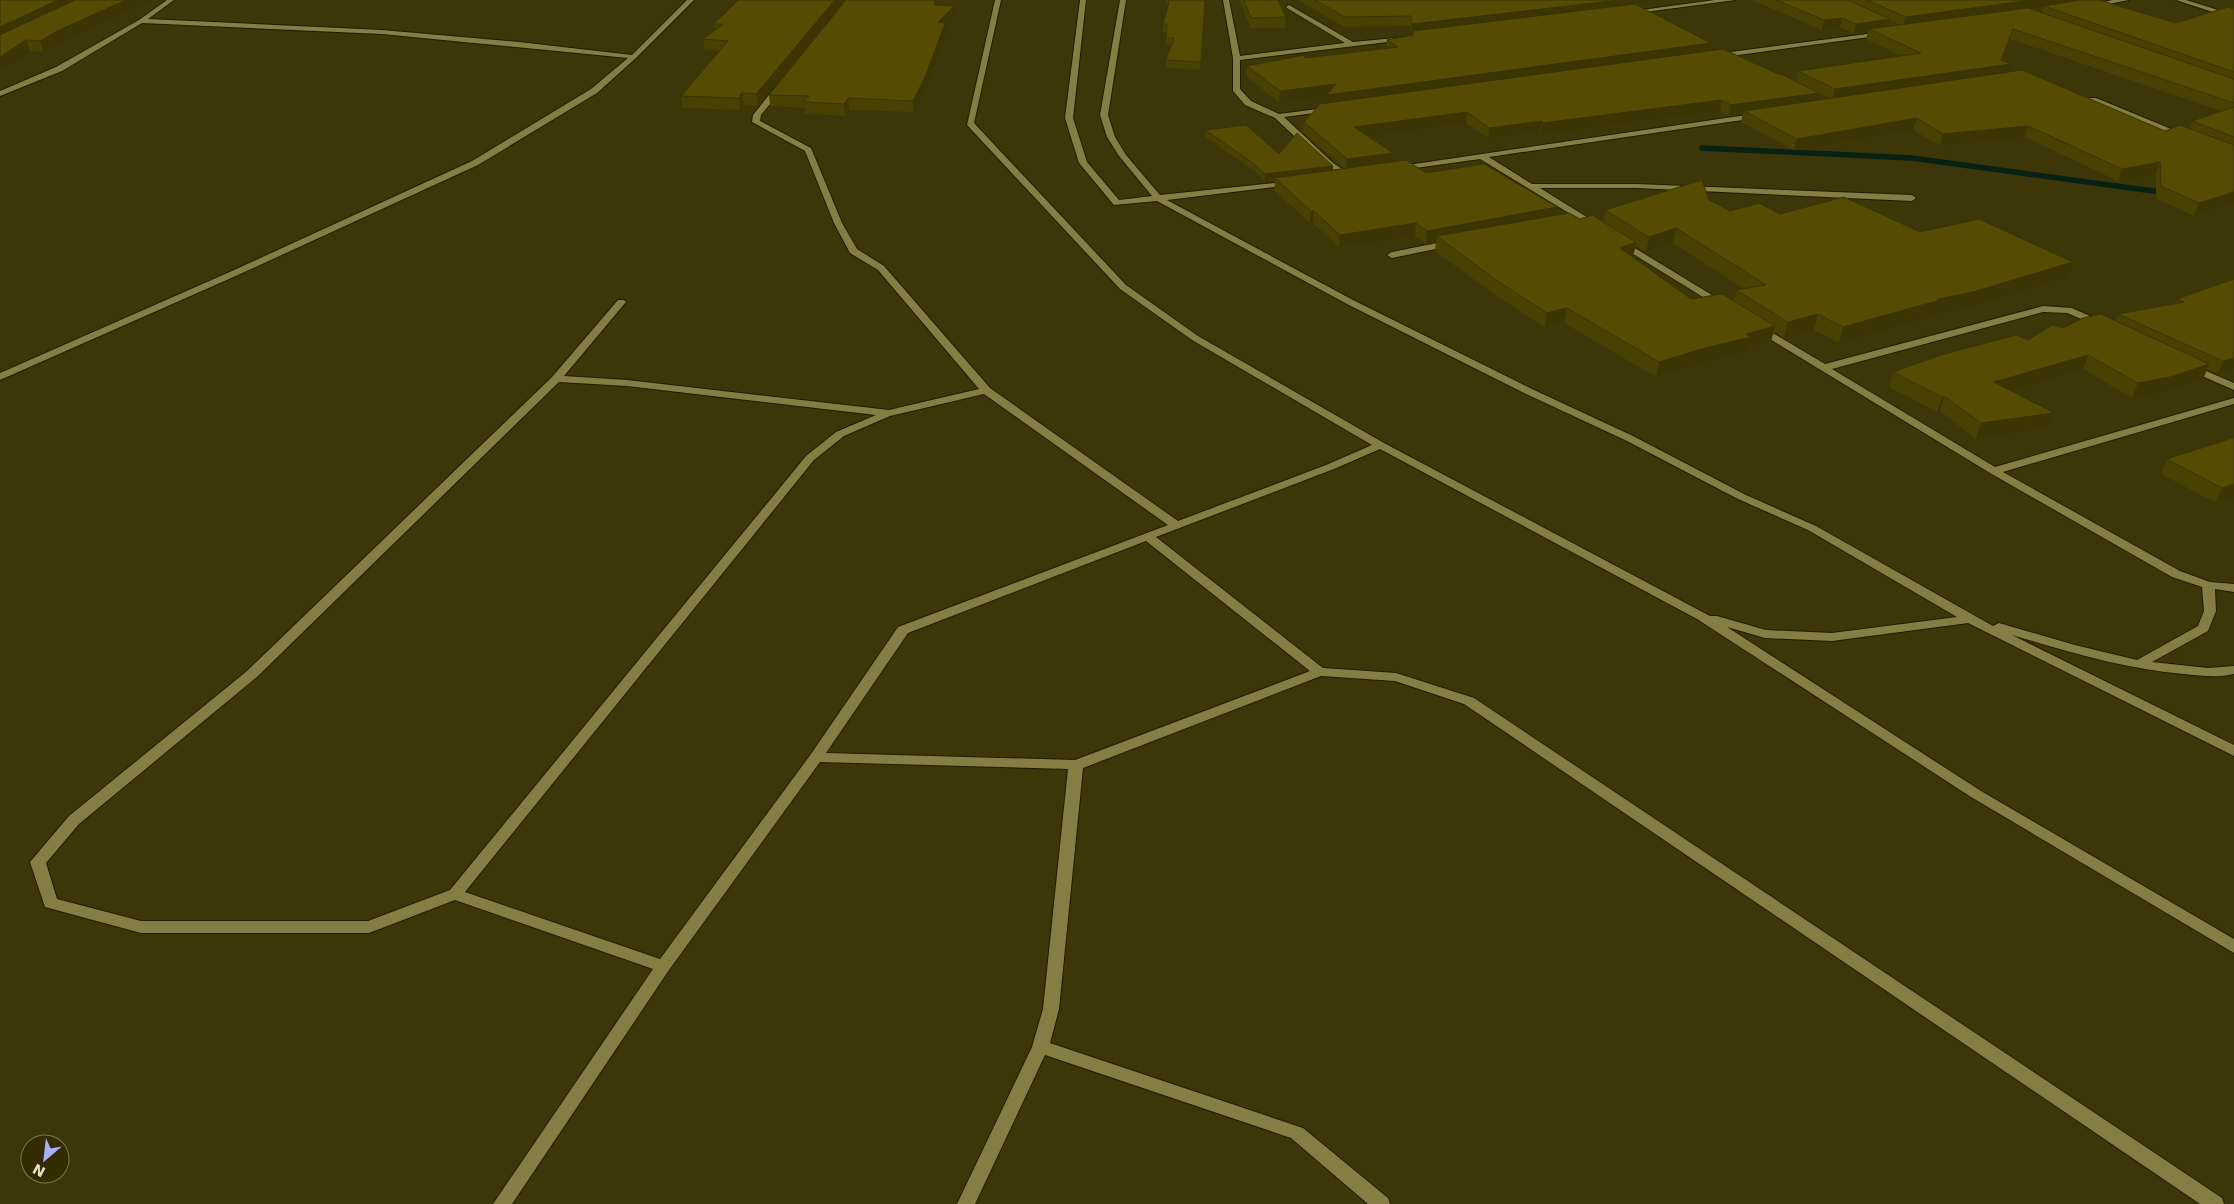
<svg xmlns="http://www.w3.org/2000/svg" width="2234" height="1204" viewBox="0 0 2234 1204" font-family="'DejaVu Sans',sans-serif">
<rect width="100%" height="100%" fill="#3d3609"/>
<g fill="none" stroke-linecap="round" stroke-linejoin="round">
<polyline stroke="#072215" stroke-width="5.5" points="1702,148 1912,158 2168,193"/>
<g stroke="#221d01" stroke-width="2">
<g id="minor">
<polygon points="167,0 174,0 148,19 382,30 519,42 632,55 687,0 694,0 636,58 597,93 478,165 238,275 0,380 0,373 232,271 472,161 591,89 628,58 382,34 142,23 62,71 0,96 0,91 56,67 139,20"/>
<path d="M995,0H1001L974,123L1126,285L1198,336L1384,443L1710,616H1717L1766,630L1832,633L1957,617L1808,530L1738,499L1625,440L1524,393L1347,304L1157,201L1114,205L1079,163L1065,118L1080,0H1086L1073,118L1087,162L1119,200L1152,196L1119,156L1107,137L1100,115L1120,0H1126L1108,115L1115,137L1126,155L1160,195L1293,181V185H1290L1167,200L1353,300L1532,389L1633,436L1746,495L1816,526L1993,626L1999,623L2075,645L2137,660L2198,626L2204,611L2202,587L2172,577L1990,473L1755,330V326H1761L1825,364L2043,306L2072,308L2103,322L2105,324L2100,327L2067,313L2043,312L1832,369L1995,467L2234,398V404L2003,472L2180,571L2210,582L2234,584V592L2215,589L2216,611L2208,631L2152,662L2208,668L2234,666V674C2218,678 2201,676 2184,674C2125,669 2069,652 2012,635L2234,745V756L1968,623L1832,641L1765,638L1727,627L1981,791L2234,939V953L1971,797L1697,619L1380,449L1334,469L1156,537L1323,668L1396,673L1474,698L2222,1198L2224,1204H2200L1464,704L1395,681L1321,676L1083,768L1059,1009L1050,1043L1303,1128L1388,1198L1390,1204H1368L1291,1138L1045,1055L975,1204H957L1032,1047L1043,1009L1068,769L820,762L669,970L512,1204H493L653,969L455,900L369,933H141L45,907L30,862L69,816L247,671L552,377L618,300H624L626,302L564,376L627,380L889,410L979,389L878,270L850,253L834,223L805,151L752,122L753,115L776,86L783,88L761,115L760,121L811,148L842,223L857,249L884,266L990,388L1178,521L1326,465L1372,445L1192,340L1120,289L967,125ZM559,382L627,386L876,415L836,432L806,456L450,890L368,921H141L57,899L46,863L79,824L257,677ZM984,394L1168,525L898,627L811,754L660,959L465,892L814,460L844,436L890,416ZM1146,541L1310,671L1075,760L826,753L908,633Z"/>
<polygon points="1223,0 1229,0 1240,56 1345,43 1287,8 1286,7 1289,5 1353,42 1406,37 1406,39 1404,40 1240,60 1240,89 1251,101 1279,114 1333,107 1333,111 1330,111 1284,117 1332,162 1346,172 1354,172 1354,176 1341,177 1326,166 1275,118 1245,105 1233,91 1233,58"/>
<polygon points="1715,0 1735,0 1630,14 1627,12"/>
<polygon points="2113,0 2129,0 2093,7 2090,5"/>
<polygon points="2176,0 2186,0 2234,15 2234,19"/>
<polygon points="1882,32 1885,34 1884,35 1716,58 1712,56 1716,54"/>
<polygon points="2090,98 2096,98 2188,136 2181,138 2090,102"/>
<polygon points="1760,113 1763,113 1763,117 1489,157 1532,184 1637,184 1912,195 1916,198 1912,201 1637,188 1540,188 1598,224 1598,228 1595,229 1480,159 1401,170 1397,168 1401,166"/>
<polygon points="1620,239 1725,303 1727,305 1725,307 1719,307 1617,244 1616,242"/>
<polygon points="1452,240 1455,241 1455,245 1392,258 1387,255 1392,252"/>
<polygon points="2190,364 2234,383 2234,390 2186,369 2186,365"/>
</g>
</g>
<use href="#minor" fill="#867d44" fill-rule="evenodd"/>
</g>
<g fill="#494003" fill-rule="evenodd">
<polygon points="0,0 61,42 44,52 30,51"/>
<polygon points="738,0 845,0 758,106 744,105 740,110 683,108 681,96 719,51 705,50 703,39 715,30 714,24"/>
<polygon points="846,0 939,0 938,5 954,6 954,17 946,26 946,34 926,88 914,112 849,110 845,116 805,114 805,108 770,106 769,95"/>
<polygon points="1166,0 1205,0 1200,70 1166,68 1166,60 1171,45 1166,45 1166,32 1163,32 1163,24 1168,7"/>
<polygon points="1239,0 1278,0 1286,17 1285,28 1251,28"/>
<path d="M1298,0H1666L1623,5V6L1709,51L1796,81L1798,71L1901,56L1866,39L1868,32L1854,34L1840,27L1822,30L1752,0H2099L2176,23L2234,9V202L2194,216L2156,198V174L2118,181L2025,137L1940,146L1913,130L1794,150L1741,122L1743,113L1729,116L1720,111L1541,134L1540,132L1488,138L1466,123L1367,136L1393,153L1392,162L1556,215L1603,222L1605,210L1709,200L1730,211L1780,214L1920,232L2067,277L1968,308L1935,314V316L1839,343L1814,330L1784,338L1774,332L1771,341L1749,347L1748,352L1702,363L1656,377L1564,323L1545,328L1494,294L1435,251L1436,242L1426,244L1415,236L1339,247L1313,223H1310L1274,190L1275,180L1265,181L1253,170L1205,137V130L1279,154L1333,166V170L1344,168L1303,132L1304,122L1326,103L1327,96L1279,103L1246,76L1247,66L1386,48L1387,40L1412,36L1413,33H1411L1410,26L1344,27ZM2043,7L2042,12L2031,9ZM1890,20L1900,25L1888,26ZM2010,39L2221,111L2192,121L2190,129L2165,131L2008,72L2002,60ZM1819,94L1829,98L1818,100ZM1673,243L1744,289L1736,290L1734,301L1691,299L1632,257L1633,256L1636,246L1646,252Z"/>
<polygon points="2234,279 2234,368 2218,374 2207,369 2203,379 2164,392 2132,398 2083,369 2011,390 2054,413 2048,428 1976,439 1940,411 1937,412 1889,387 1893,372 2028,340 2063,328 2115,321 2118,314 2175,303 2177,299"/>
<polygon points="2223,441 2234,497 2216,503 2161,474 2167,459"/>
</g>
<g fill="#3c3402">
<polygon points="58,0 84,0 0,40 0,27"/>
<polygon points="126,0 152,0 61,42 44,52 40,41 57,31"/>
<polygon points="835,0 845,0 758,106 756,94"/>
<polygon points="935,0 939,0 935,15 934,5"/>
<polygon points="1618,0 1666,0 1623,5 1623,9 1413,31 1413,33 1411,33 1412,24"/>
<polygon points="2031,0 2087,0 2044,6 2043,7 1903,26 1906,17"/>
<polygon points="954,6 954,17 946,26 946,34 926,88 914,112 913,101 938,22"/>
<polygon points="1842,18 1840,27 1822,30 1824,20"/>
<polygon points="1890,19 1887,29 1869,29 1868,32 1854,34 1856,24"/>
<polygon points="2013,29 1999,66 2011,64 2007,75 1832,100 1835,89 2001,60"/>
<polygon points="26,40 30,51 0,71 0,57"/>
<polygon points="1711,43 1709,53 1326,106 1327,96 1279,103 1280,91 1336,84"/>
<polygon points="742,93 744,105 740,110 739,98"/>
<polygon points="1819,93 1817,103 1744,111 1743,113 1729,116 1731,105"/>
<polygon points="848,98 849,110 845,116 844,104"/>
<polygon points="1722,100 1720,111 1541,134 1542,123"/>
<polygon points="1467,112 1466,123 1353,138 1354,127"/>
<polygon points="1917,118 1913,130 1794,150 1797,139"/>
<polygon points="1542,121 1540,132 1488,138 1489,128"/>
<polygon points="2028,126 2025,137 1940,146 1943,134"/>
<polygon points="1393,153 1392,164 1346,170 1347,159"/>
<polygon points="2160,162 2156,174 2118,181 2122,169"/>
<polygon points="1333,166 1333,173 1275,178 1275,180 1265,181 1265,174"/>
<polygon points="2234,192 2234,202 2194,216 2199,203"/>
<polygon points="1557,207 1555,220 1437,236 1436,242 1426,244 1427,231"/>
<polygon points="1311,211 1314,211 1313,223 1310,223"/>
<polygon points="1416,223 1415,236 1339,247 1340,235"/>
<polygon points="1676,228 1673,243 1646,252 1649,237"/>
<polygon points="1636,242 1633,256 1617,262 1620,248"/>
<polygon points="2073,262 2067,277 1968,308 1935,314 1935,316 1839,343 1843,327 1938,299"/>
<polygon points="1567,308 1564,323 1545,328 1547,313"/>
<polygon points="1818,314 1814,330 1784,338 1788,322"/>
<polygon points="1775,326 1771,341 1749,347 1748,352 1702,363 1656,377 1659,362 1746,334"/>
<polygon points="2088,355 2083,369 1989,397 1994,382"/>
<polygon points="2234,358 2234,368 2218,374 2223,361"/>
<polygon points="2209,364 2203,379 2164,392 2132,398 2138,383"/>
<polygon points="1944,396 1940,411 1937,412 1942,397"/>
<polygon points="2054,413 2048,428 1976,439 1981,423"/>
<polygon points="2234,484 2234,497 2216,503 2222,488"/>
</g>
<g fill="#554b03" stroke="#3c3402">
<polygon points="0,0 58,0 0,27"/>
<polygon points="75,0 126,0 57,31 40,41 26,40 0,57 0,35"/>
<polygon points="738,0 835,0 756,94 742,93 739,98 681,96 728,41 703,39 723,24 714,24"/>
<polygon points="846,0 935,0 934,5 954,6 938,22 945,23 925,77 913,101 848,98 844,104 804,102 809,96 769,95"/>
<polygon points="1168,0 1205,0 1201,62 1166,60 1174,38 1166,38 1167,24 1163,24 1169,2"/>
<polygon points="1244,0 1278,0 1286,17 1251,18"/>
<polygon points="1315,0 1620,0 1412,24 1411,16 1345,17"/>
<polygon points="1776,0 1848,0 1890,19 1856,24 1842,18 1824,20"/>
<polygon points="1867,0 2031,0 1906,17"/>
<polygon points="2080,0 2099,0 2176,23 2228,7 2234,9 2234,72 2044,6"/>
<polygon points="1635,4 1711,43 1327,95 1336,84 1280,91 1247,66 1304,55 1305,58 1398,47 1387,40 1413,35 1413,31"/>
<polygon points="2028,8 2234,79 2234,103 2013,29 2001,60 2011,64 1835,89 1798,71 1921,53 1869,29"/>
<polygon points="1723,49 1778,74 1781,74 1819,93 1731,105 1722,100 1542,123 1542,121 1489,128 1467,112 1354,127 1393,153 1347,159 1304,122 1320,104"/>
<polygon points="2022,70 2165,131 2180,125 2234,145 2234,192 2199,203 2161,186 2160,162 2122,169 2028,126 1943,134 1917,118 1797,139 1744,111"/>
<polygon points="2234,107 2234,137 2192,121"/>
<polygon points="1246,125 1279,154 1297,133 1333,166 1265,174 1253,163 1205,130"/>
<polygon points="1406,160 1426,173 1484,164 1557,207 1427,231 1416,223 1340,235 1314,211 1311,211 1275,178"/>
<polygon points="1702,180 1709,200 1730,211 1759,203 1780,214 1844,197 1920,232 1979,219 2073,262 1973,292 1938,299 1940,300 1843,327 1818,314 1788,322 1736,290 1766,285 1676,228 1649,237 1605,210"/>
<polygon points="1569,213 1580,219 1592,215 1636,242 1620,248 1691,299 1722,294 1775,326 1746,334 1751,337 1705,348 1659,362 1567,308 1547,313 1496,280 1437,236"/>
<polygon points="2234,279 2234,358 2223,361 2118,314 2184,302 2177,299"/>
<polygon points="2101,314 2209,364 2170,377 2138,383 2088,355 1994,382 2054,413 1981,423 1944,396 1942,397 1893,372 1941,355 2016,335 2028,340 2052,325 2063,328 2083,318"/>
<polygon points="2234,437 2234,484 2222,488 2167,459 2223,441"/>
</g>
<g transform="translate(45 1159) rotate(208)"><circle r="24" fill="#332c00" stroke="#7b754f"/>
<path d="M0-4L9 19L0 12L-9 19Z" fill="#a9b0fc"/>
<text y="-8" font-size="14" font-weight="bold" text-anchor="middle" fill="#e8e3c6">N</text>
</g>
</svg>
